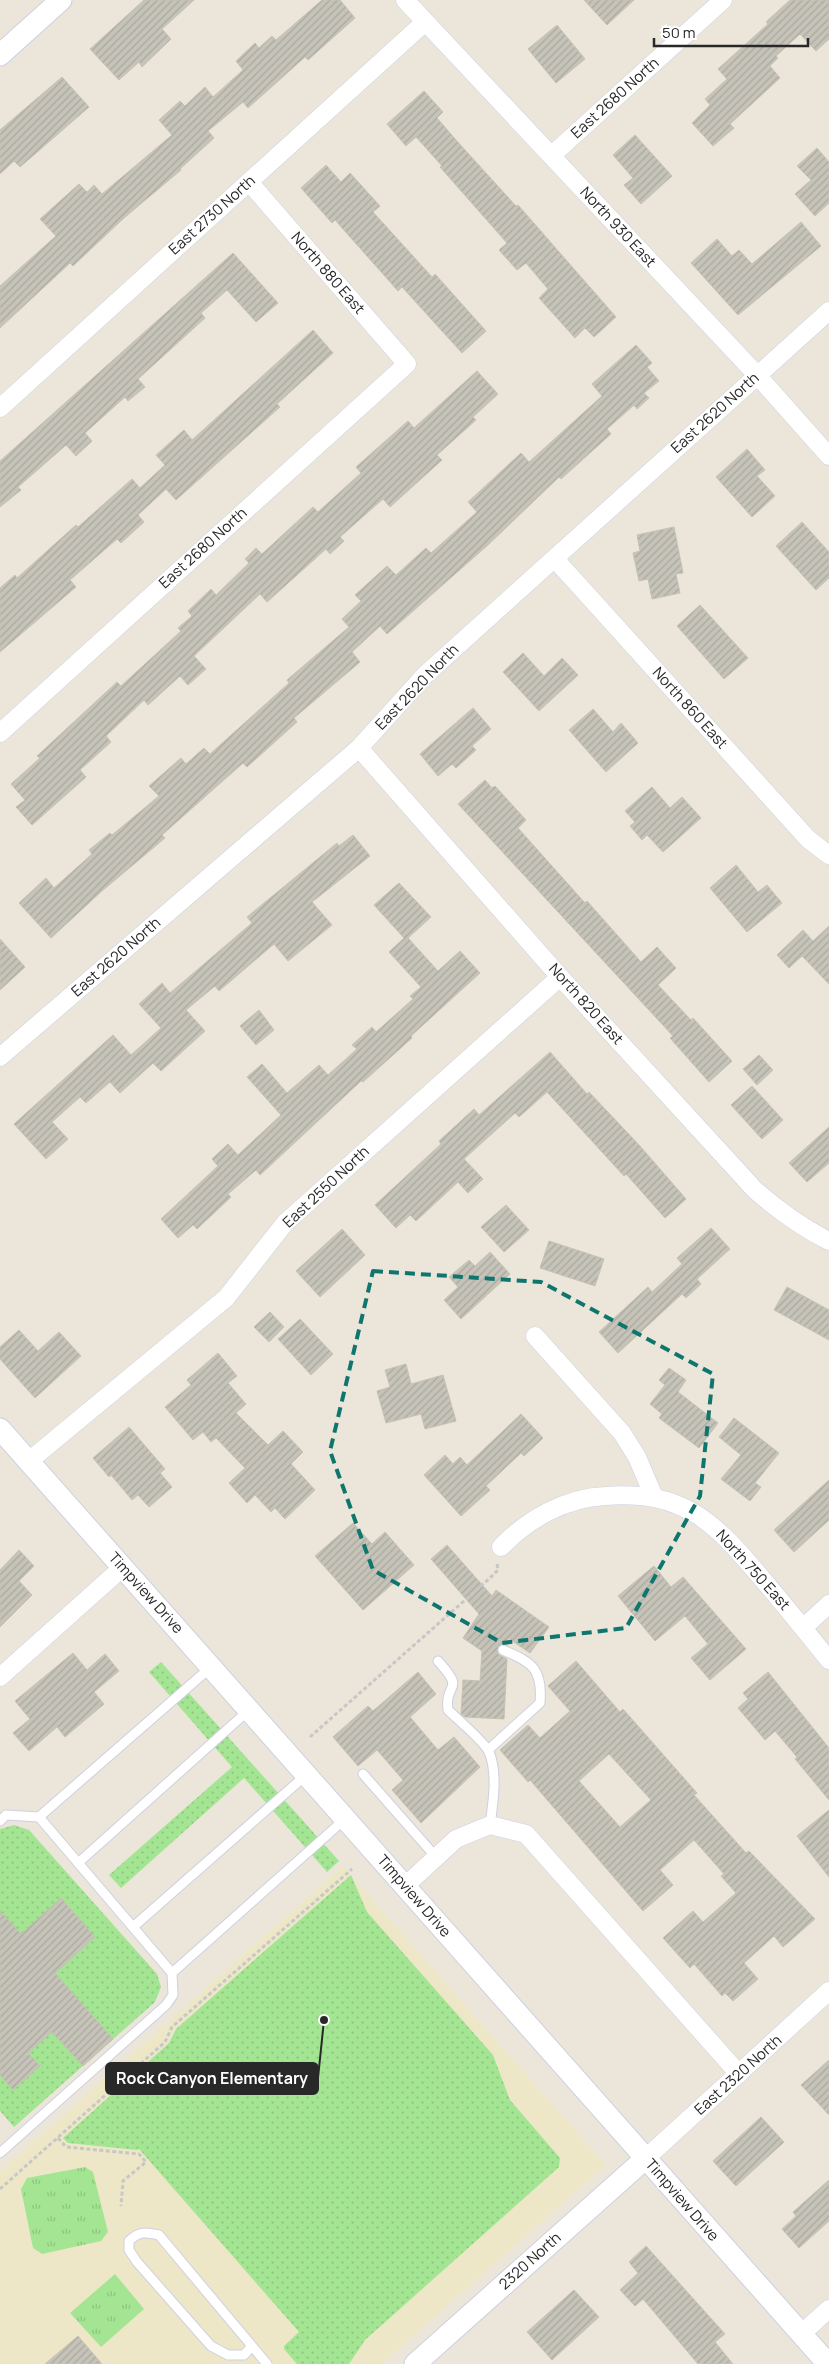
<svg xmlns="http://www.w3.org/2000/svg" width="829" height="2364" viewBox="0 0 829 2364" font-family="Manrope,sans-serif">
<defs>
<pattern id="grass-dots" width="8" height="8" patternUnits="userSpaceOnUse" patternTransform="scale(1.25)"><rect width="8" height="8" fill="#a3e593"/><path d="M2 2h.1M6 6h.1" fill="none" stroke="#8cc47f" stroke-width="1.8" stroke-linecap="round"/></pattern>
<pattern id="park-tufts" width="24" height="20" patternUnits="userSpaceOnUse" patternTransform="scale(1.25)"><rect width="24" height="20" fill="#a3e593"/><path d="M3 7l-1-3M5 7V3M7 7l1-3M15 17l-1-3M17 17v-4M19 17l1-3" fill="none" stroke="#8cc47f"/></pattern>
<pattern id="building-hatch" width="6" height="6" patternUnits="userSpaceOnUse" patternTransform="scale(1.25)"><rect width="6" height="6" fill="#c6c3b9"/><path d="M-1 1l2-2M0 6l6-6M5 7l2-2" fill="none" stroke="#aaa89f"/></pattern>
</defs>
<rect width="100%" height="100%" fill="#ebe6d9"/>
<polygon fill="#eee7c7" points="343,1866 606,2165 382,2364 0,2364 0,2171"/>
<g fill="url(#grass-dots)">
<polygon points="161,1662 339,1861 327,1872 244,1778 121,1888 109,1875 232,1767 149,1672"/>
<polygon points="14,1825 29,1830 157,1974 161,1987 155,2002 14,2127 0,2111 0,1829"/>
<polygon points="351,1875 367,1912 493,2055 510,2100 560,2158 559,2167 365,2340 349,2364 297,2364 284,2349 284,2346 299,2332 139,2149 137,2150 68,2143 63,2138 169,2043 176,2029"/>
</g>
<g fill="url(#park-tufts)">
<polygon points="85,2167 93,2172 108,2232 101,2241 42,2254 33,2248 21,2189 27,2178"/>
<polygon points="115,2274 144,2309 101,2347 70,2313"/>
</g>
<g fill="url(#building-hatch)" stroke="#c6c2b3" fill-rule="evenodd">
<polygon points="144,0 194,0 162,29 171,39 142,67 139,62 119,80 90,49"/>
<polygon points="322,0 340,0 355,18 308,60 305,57 248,108 243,102 208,131 214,138 180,169 181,170 124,218 73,266 70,263 0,328 0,286 56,236 40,219 79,184 87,192 94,185 102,194 172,135 159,120 180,101 185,106 205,87 213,97 243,70 236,61 255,43 259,48 272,36 276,40"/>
<polygon points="584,0 634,0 607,25"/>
<polygon points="790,0 829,0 829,39 816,51 800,34 776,56 778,58 770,66 780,78 730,124 734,128 713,146 692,123 710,105 705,99 727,79 718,69 768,24 766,22"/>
<polygon points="557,25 585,59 556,83 528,49"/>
<polygon points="62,77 89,107 20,167 14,161 0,174 0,130"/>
<polygon points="424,91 443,112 437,118 456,140 516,206 518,205 616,317 594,337 585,328 575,338 539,298 548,289 526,263 517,270 499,250 507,243 440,167 442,166 416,137 406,146 387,124"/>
<polygon points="635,135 672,176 641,204 624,185 633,178 613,155"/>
<polygon points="817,148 829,162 829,203 815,216 795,194 811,180 797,166"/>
<polygon points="326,165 341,182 350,173 380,206 373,212 432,277 435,274 486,331 462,353 402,287 398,291 335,220 332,223 301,188"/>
<polygon points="801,222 821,246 738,315 691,263 717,239 732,256 739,250 752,264"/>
<polygon points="233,253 278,303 256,322 227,290 201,313 205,318 138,379 145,387 128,401 125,397 85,433 92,441 76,456 66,445 18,487 21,490 0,507 0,461"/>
<polygon points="313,330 333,353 277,404 280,407 176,500 166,489 138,515 144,522 121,543 117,539 70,580 76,587 0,652 0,588 15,575 17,578 76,525 78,527 132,479 140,488 165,465 156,455 184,430 192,440"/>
<polygon points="636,345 652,363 647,367 659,381 644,393 649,398 637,409 634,405 607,429 611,434 561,479 559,477 488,545 387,634 380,626 352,652 360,662 294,718 297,722 247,767 243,763 162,835 165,838 102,891 51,938 19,903 46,878 54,888 92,854 89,850 110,833 112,835 159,796 149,786 181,758 186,764 204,748 210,754 289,683 287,680 349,627 342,619 361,601 355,595 387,566 396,575 426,548 431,553 477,512 468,502 521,453 529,462 602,396 592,384"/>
<polygon points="477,371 498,394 473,417 476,420 437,455 442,460 390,507 383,499 340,537 344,541 330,554 326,549 267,602 260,594 194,656 206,669 188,685 180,676 148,705 144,700 106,736 111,742 80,770 86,777 32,825 16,807 25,800 11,784 40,758 37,756 117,682 121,686 181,631 178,628 192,616 188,611 211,589 216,595 249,563 245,559 256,548 262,554 313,507 318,512 361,473 356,467 408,421 414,428"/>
<polygon points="747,449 765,470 757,476 775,496 752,517 716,477"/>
<polygon points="802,522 829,552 829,578 816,590 776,546"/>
<polygon points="674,527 683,573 676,574 680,593 652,599 648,579 639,581 633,553 640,551 637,535"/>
<polygon points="700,605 748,658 724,679 677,626"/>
<polygon points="523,653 544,676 562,658 578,675 539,711 503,672"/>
<polygon points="473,708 491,729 472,746 476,750 456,768 452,764 438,776 420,754"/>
<polygon points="593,709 613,732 621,723 638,743 606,772 569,730"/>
<polygon points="485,780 492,788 495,786 526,820 518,828 585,903 587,901 641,962 657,947 676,968 658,985 691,1020 693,1018 732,1061 709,1082 670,1038 673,1036 458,804"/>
<polygon points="652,787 670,808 682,797 701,818 663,852 647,835 642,840 630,826 635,822 625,811"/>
<polygon points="353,835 370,856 312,902 332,925 288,961 274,944 219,991 215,986 186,1010 205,1031 161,1071 153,1063 120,1093 110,1082 86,1103 80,1097 52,1122 68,1139 46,1159 14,1124 113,1035 131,1055 161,1028 139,1004 162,983 170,993 252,923 247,917 337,843 339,846"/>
<polygon points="736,865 758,892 767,885 782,903 747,932 710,888"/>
<polygon points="399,883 431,917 408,938 438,971 460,951 480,973 411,1036 412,1038 363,1082 361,1081 260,1175 256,1170 228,1194 231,1197 197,1229 193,1225 178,1238 161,1219 218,1166 212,1159 228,1144 238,1155 281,1115 247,1077 262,1064 287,1093 319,1065 328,1075 357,1049 352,1045 372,1027 376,1032 413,999 410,996 421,987 389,952 404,938 374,905"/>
<polygon points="829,926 829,984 802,956 789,968 777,955 803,930 813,941"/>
<polygon points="0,939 25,967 0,990"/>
<polygon points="259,1010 274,1030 256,1045 240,1026"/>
<polygon points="550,1052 587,1094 589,1092 640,1146 686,1199 665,1218 626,1174 624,1176 547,1092 519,1117 515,1113 464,1159 483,1179 468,1193 458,1182 416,1221 410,1215 396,1228 375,1205 441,1144 439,1141 474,1109 479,1115"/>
<polygon points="759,1055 773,1070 757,1085 743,1069"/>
<polygon points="752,1086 783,1120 762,1139 731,1105"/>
<polygon points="829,1127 829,1163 807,1182 789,1163"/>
<polygon points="506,1205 529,1230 504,1252 481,1227"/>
<polygon points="711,1228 730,1249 697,1279 701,1284 686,1298 682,1294 618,1353 599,1332 648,1287 652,1292 682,1264 677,1258"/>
<polygon points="342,1229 365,1255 320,1297 296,1271"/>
<polygon points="549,1241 604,1259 595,1286 540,1268"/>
<polygon points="490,1252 510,1274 461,1319 444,1300 458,1287 449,1277 469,1260 475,1266"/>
<polygon points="787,1287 829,1310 829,1340 774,1310"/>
<polygon points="270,1312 284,1327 269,1342 254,1327"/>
<polygon points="300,1319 333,1354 311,1375 278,1339"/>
<polygon points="19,1330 38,1351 59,1332 81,1356 35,1398 0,1359 0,1347"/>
<polygon points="218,1353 237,1376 228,1383 246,1404 236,1413 268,1445 283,1431 303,1452 291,1464 315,1490 285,1519 275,1508 271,1512 255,1495 247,1503 229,1483 245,1468 216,1438 211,1442 203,1432 193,1440 165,1407 191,1385 187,1380"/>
<polygon points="406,1364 411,1384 443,1375 456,1421 425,1429 421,1414 386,1423 377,1391 390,1387 385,1370"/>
<polygon points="669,1368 686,1380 678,1392 718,1423 699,1448 659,1418 662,1414 650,1404 665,1385 659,1380"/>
<polygon points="521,1414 543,1438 524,1456 521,1453 486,1486 490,1490 461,1516 424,1475 445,1455 453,1464 460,1457 467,1465"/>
<polygon points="734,1418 779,1453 755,1483 761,1487 750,1501 721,1479 741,1455 719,1437"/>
<polygon points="129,1427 165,1469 160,1473 172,1487 149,1507 138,1495 132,1500 111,1475 109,1477 93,1458"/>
<polygon points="829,1480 829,1520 794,1552 774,1530"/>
<polygon points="353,1523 372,1544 385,1532 414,1565 363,1610 315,1556"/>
<polygon points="447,1545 492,1596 496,1590 549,1627 530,1653 508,1638 508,1645 502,1644 498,1647 498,1654 507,1659 504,1719 465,1717 461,1714 463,1680 480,1681 482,1651 463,1638 479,1614 431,1559"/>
<polygon points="19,1550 34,1566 19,1581 32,1595 0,1627 0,1570"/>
<polygon points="654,1566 671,1587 683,1577 746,1649 710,1680 691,1658 708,1644 685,1616 655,1641 618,1596"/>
<polygon points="73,1653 87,1670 105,1654 119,1671 94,1692 104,1704 65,1737 57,1727 29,1751 13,1733 30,1719 15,1701"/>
<path d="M576,1661L620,1712L623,1709L697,1793L694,1795L746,1853L749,1851L815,1919L783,1947L774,1936L744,1963L758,1979L733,2001L725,1993L722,1996L694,1964L690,1968L663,1938L693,1911L703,1922L736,1893L721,1876L724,1874L694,1840L660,1870L673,1885L643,1911L530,1780L528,1782L500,1750L528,1725L540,1738L570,1711L548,1686ZM609,1754L651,1800L620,1827L579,1781Z"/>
<polygon points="418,1672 436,1694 410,1717 438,1750 454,1737 480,1767 421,1823 392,1790 403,1780 377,1750 358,1766 333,1737 368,1706 373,1711"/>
<polygon points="768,1672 829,1748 829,1800 795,1759 797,1757 775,1731 765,1740 738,1708 748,1699 743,1693"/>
<polygon points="829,1810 829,1877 797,1836"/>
<polygon points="61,1898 95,1937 55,1973 113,2039 83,2066 52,2032 28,2053 40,2066 13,2090 0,2075 0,1911 21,1934"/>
<polygon points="829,2060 829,2115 801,2085"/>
<polygon points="761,2117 784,2142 736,2186 713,2161"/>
<polygon points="829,2180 829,2221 799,2248 782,2229 796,2216 793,2212"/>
<polygon points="646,2246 725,2334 715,2342 733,2364 698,2364 643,2299 635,2306 620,2290 638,2273 629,2262"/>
<polygon points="574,2290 599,2317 552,2360 527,2332"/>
<polygon points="78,2336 102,2364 45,2364"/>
</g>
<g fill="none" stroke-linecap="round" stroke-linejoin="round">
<g stroke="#cecfe2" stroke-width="11">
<g id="service">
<path d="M438,1661C467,1693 444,1681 448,1710C457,1719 485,1742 489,1752C498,1773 493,1803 490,1825"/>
<polyline points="211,1667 39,1817 172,1973 345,1819"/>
<path d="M488,1750L540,1703C543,1669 532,1662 503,1650"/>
<polyline points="363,1774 436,1857"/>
<polyline points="0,1821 6,1815 39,1817"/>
<polyline points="78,1863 249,1710"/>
<polyline points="133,1927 306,1775"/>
<polyline points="0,2153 166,2005 173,1995 172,1973"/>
<path d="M251,2347L244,2355H228L211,2346L137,2262L129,2250V2241C139,2231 146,2232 159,2235L267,2364"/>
</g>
</g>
<g stroke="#cecfe2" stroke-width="19">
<g id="minor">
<polyline points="405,0 757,375 829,456"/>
<polyline points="551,156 723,0"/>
<polyline points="0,408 425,22"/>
<polyline points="555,559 808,839 829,855"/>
<polyline points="0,733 407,364 249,182"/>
<path d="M359,748L560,977L755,1190C778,1210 801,1227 829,1241"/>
<polyline points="0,1057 359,748 425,675 829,311"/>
<polyline points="535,1336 622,1433 637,1457 654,1497"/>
<polyline points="29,1461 226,1298 285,1223 560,977"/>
<path d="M501,1547C528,1519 565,1498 605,1496C686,1490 715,1523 764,1581C786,1607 807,1633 829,1660"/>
<polyline points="803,1628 829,1604"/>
<polyline points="0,1677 123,1567"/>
<polyline points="405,1886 456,1839 490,1825 526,1834 739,2074"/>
<polyline points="646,2158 829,1991"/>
<polyline points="801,2334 829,2309"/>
</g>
</g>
<g stroke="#cecfe2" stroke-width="23">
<g id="tertiary">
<polyline points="0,55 61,0"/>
<polyline points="0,1429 828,2364"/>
<polyline points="415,2364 646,2158"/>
</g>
</g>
<g stroke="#c7c7c7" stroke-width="3" stroke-dasharray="4 2.5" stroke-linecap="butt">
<polyline points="310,1737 490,1578 498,1570 497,1564"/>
<polyline points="58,2138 66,2147 139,2154 146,2162 123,2181 121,2206"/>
<polyline points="0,2189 165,2042 172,2027 352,1869"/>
</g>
<use href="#service" stroke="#fff" stroke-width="9"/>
<use href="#minor" stroke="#fff" stroke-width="18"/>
<use href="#tertiary" stroke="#fff" stroke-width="21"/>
</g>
<path fill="none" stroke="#0f766e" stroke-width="4" stroke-dasharray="10 6" stroke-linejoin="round" d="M373,1271L541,1282L713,1374L700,1496L626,1628L502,1643L373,1570L330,1451Z"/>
<g text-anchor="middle" stroke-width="4" stroke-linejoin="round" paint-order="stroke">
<g font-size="15" fill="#282828" stroke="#fff">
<text transform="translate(615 98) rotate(-42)" y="5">East 2680 North</text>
<text transform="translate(212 215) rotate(-42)" y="5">East 2730 North</text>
<text transform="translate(618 227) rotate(47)" y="5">North 930 East</text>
<text transform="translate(328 273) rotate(49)" y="5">North 880 East</text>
<text transform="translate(715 413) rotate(-42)" y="5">East 2620 North</text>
<text transform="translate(203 548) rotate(-42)" y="5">East 2680 North</text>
<text transform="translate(417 687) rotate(-46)" y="5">East 2620 North</text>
<text transform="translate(690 708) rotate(48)" y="5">North 860 East</text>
<text transform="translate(116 957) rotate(-41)" y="5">East 2620 North</text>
<text transform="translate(586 1004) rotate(48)" y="5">North 820 East</text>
<text transform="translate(326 1187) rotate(-43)" y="5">East 2550 North</text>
<text transform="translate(753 1570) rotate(48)" y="5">North 750 East</text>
<text transform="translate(146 1593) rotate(48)" y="5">Timpview Drive</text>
<text transform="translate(414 1896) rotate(49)" y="5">Timpview Drive</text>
<text transform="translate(738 2075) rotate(-42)" y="5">East 2320 North</text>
<text transform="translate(682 2200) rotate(49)" y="5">Timpview Drive</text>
<text transform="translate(530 2261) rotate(-42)" y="5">2320 North</text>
</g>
</g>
<path fill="none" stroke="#282828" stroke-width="2" d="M324 2020L318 2078"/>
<circle fill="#282828" stroke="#fff" stroke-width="2" cx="324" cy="2020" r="5"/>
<rect fill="#282828" stroke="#282828" stroke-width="2" x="106" y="2063" width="212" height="31" rx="5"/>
<g font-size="16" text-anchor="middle" font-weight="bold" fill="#fff">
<text x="212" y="2084">Rock Canyon Elementary</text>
</g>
<path d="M654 38v8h154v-8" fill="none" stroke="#282828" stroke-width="2.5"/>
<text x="662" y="38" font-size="15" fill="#282828" stroke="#ffffff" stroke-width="4" paint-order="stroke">50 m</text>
</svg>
